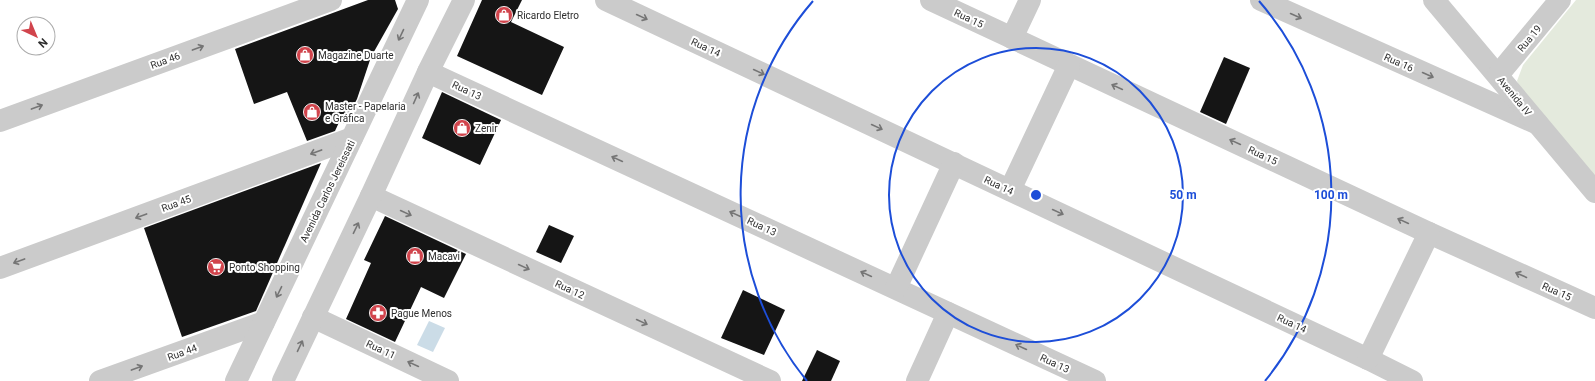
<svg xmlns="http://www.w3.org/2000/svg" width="1595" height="381" viewBox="0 0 1595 381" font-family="Roboto,sans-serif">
<rect width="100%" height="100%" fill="#fff"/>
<polygon fill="#e4eadd" points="1576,0 1595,0 1595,178 1523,94 1517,81 1523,65"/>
<polygon fill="#cbdce7" points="429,321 445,328 433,352 417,345"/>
<g fill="#151515">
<polygon points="368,0 395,0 398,9 371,57 357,99 344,124 341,118 335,131 307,141 287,92 254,104 235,49"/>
<polygon points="482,0 522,0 511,22 564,47 542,95 457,56"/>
<polygon points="1224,57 1250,68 1226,124 1200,112"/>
<polygon points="442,92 501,120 480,165 422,138"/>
<polygon points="321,163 256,311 182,337 144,228"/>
<polygon points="385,216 466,254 444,298 421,287 395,342 346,319 371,263 364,260"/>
<polygon points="549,225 574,236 561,263 536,252"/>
<polygon points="743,290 785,310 764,355 721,338"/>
<polygon points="817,350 840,361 831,381 802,381"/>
</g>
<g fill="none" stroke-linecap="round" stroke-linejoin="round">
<g stroke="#cbcbcb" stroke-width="22">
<polyline points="606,0 1368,359 1412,381"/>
<polyline points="931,0 1429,233 1595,308"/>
<polyline points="1261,0 1538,124"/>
<polyline points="1434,0 1595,192"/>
<polyline points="1012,38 1030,0"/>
<polyline points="428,72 1095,381"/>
<polyline points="1498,75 1560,0"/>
<polyline points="0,121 331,0"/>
<polyline points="1010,190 1069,65"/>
<polyline points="371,196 770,381"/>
<polyline points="0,268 352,138"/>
<polyline points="896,288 954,163"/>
<polyline points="313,317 448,381"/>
<polyline points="1368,359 1429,233"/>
<polyline points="100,381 264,322"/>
<polyline points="236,381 418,0"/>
<polyline points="283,381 371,196 428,72 464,0"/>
<polyline points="917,381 948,313"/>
</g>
</g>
<defs><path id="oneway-shaft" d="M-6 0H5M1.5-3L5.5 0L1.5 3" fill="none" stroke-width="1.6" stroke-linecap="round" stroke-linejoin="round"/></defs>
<g stroke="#757575">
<use href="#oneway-shaft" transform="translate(1296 16) rotate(24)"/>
<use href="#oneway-shaft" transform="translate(642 17) rotate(25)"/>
<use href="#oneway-shaft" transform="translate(401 35) rotate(115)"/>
<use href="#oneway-shaft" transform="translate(198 48) rotate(-20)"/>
<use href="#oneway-shaft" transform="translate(759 72) rotate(25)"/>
<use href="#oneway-shaft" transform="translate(1428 75) rotate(24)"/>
<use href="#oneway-shaft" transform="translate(1117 87) rotate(-155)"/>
<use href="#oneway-shaft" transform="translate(416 98) rotate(-66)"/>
<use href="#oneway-shaft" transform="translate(37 107) rotate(-20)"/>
<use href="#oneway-shaft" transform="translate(877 127) rotate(25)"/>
<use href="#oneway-shaft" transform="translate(1235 142) rotate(-155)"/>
<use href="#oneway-shaft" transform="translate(316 152) rotate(160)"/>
<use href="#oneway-shaft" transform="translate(617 159) rotate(-155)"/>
<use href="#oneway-shaft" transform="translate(1058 212) rotate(25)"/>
<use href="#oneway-shaft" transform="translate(406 213) rotate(25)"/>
<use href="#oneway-shaft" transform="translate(735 214) rotate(-155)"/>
<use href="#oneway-shaft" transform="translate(141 216) rotate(160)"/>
<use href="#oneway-shaft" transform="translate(1403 221) rotate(-155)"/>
<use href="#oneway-shaft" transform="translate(356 228) rotate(-64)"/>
<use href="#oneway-shaft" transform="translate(19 261) rotate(160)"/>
<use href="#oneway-shaft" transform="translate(524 267) rotate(25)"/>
<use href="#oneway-shaft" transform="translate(866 274) rotate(-155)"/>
<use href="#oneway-shaft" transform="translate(1521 275) rotate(-156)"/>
<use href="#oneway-shaft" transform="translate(279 292) rotate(116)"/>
<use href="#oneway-shaft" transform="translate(642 322) rotate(25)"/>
<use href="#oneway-shaft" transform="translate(300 346) rotate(-65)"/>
<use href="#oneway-shaft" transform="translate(1021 347) rotate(-155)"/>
<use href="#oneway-shaft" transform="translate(413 364) rotate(-155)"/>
<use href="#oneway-shaft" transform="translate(137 368) rotate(-20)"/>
</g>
<g fill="none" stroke="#1d4ed8" stroke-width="2">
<circle cx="1036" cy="195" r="147"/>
<path d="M807 381A295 295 0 0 1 813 1M1259 1A295 295 0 0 1 1265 381"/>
</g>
<defs>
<g id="shop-disc" transform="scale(0.9)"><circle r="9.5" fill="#d1444c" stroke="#fff"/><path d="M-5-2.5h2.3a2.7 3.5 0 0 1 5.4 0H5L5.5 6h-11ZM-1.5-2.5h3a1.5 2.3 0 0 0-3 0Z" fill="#fff"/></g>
<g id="supermarket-disc" transform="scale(0.9)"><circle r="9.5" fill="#d1444c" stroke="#fff"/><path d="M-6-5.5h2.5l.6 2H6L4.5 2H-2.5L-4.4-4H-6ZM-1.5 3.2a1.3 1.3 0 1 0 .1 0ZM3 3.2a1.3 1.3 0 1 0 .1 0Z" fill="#fff"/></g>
<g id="pharmacy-disc" transform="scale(0.9)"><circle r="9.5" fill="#d1444c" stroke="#fff"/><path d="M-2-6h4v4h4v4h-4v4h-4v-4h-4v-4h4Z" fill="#fff"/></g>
</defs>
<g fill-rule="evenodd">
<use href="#shop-disc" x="504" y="15"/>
<use href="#shop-disc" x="305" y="55"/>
<use href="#shop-disc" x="312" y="112"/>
<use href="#shop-disc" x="462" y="128"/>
<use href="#shop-disc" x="415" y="256"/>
<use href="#supermarket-disc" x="216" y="267"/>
<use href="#pharmacy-disc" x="378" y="313"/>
</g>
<g text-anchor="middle" stroke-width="4" stroke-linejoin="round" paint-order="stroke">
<g font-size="10" fill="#2e2e2e" stroke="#fff" text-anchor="start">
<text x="517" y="19">Ricardo Eletro</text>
<text x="318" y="59">Magazine Duarte</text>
<text x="325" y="110">Master - Papelaria<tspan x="325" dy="12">e Gráfica</tspan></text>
<text x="475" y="132">Zenir</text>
<text x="428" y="260">Macavi</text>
<text x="229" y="271">Ponto Shopping</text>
<text x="391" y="317">Pague Menos</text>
</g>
<g font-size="10" fill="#2e2e2e" stroke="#fff">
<text transform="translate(969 18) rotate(25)" y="4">Rua 15</text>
<text transform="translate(1529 38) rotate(-50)" y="4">Rua 19</text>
<text transform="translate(706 47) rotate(25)" y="4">Rua 14</text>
<text transform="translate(165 60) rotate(-20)" y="4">Rua 46</text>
<text transform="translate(1399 62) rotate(24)" y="4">Rua 16</text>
<text transform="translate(467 90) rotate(25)" y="4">Rua 13</text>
<text transform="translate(1515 96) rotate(51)" y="4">Avenida IV</text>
<text transform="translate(1263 155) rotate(25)" y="4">Rua 15</text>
<text transform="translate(999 185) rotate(25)" y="4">Rua 14</text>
<text transform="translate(327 191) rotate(-64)" y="4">Avenida Carlos Jereissati</text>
<text transform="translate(176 203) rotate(-20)" y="4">Rua 45</text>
<text transform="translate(762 226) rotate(25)" y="4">Rua 13</text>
<text transform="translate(570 289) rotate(25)" y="4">Rua 12</text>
<text transform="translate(1557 291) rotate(24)" y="4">Rua 15</text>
<text transform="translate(1292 323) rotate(25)" y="4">Rua 14</text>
<text transform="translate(381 349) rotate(25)" y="4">Rua 11</text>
<text transform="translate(182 352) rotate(-20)" y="4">Rua 44</text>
<text transform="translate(1055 363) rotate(25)" y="4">Rua 13</text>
</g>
</g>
<circle cx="1036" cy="195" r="6" fill="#1d4ed8" stroke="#fff" stroke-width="2"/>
<g font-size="12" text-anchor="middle" font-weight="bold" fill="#1d4ed8" stroke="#fff" stroke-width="4" stroke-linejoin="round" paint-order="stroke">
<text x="1183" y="199">50 m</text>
<text x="1331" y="199">100 m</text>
</g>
<g transform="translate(36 36) rotate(136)"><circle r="19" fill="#ffffff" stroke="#ababab"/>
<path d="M0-3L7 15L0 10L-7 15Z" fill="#d1444c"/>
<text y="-6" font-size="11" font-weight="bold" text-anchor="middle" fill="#2e2e2e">N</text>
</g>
</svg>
